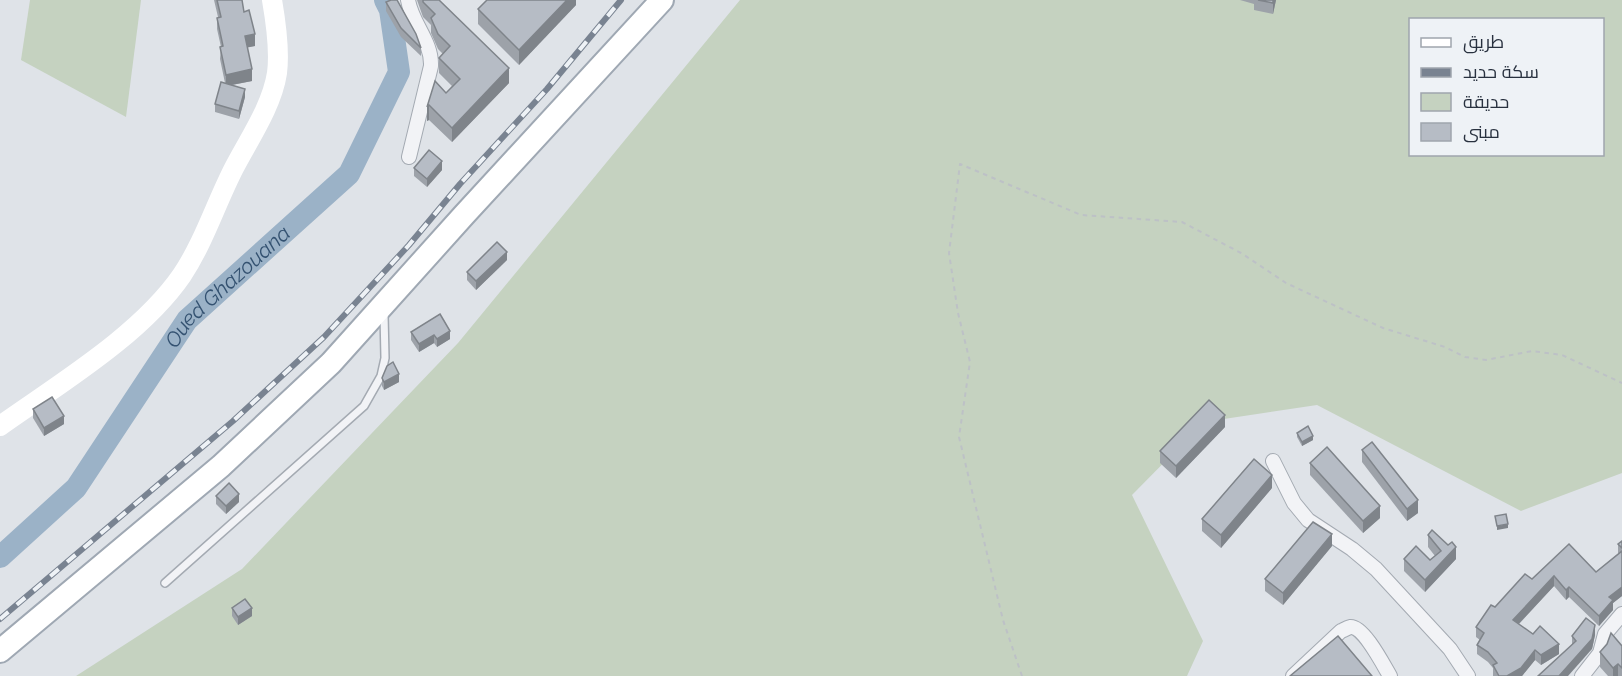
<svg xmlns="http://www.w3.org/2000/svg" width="1622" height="676" viewBox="0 0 1622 676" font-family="Raleway,Cairo,sans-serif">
<rect width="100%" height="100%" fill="#dfe3e8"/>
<g fill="#c5d2c0" fill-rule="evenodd">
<polygon points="30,0 141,0 126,117 21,60"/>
<path d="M740,0H1622V473L1521,511L1317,405L1204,422L1132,495L1203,641L1187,676H76L242,569L458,343ZM1410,20H1602V154H1410Z"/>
</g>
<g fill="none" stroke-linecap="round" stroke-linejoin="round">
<path stroke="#9bb2c7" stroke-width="22" id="s1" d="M0,557L76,488L187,320L349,174L399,72L390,10L385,0"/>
<g stroke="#a4aab2" stroke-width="10">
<polyline id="lane" points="165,583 364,406 381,376 385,358 384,314"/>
</g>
<g stroke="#a4aab2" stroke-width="16">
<g id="street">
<path d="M408,0C412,24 432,41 431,66L409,157"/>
<polyline points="1273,461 1294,503 1308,520 1352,549 1376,569 1450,649 1468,676"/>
<path d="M1293,676L1341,631C1342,631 1349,627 1350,627C1363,625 1384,666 1390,676"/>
<polyline points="1582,676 1600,653 1605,634 1622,614"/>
</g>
</g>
<g stroke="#9fa8b3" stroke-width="26">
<polyline id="primary" points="0,651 221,466 331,363 464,215 662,0"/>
</g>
<polyline stroke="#bdc1c6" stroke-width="2" stroke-dasharray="4.5 4.5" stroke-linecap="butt" points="1022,676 1003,620 959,437 970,362 958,313 949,253 960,164 1081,215 1182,222 1241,253 1286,283 1383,328 1445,347 1465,357 1486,360 1532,351 1562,355 1622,383"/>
<use href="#lane" stroke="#f2f3f6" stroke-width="7"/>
<use href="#street" stroke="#f2f3f6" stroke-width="14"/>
<path stroke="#fff" stroke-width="20" d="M0,426C59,384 141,335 182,275C204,242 216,203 234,168C249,139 272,106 277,73C280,50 276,23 272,0"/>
<use href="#primary" stroke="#fff" stroke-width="22"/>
<g stroke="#798391" stroke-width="6">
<polyline id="rail" points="0,619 233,421 324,337 409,245 460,184 547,89 621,0"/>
</g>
<use href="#rail" stroke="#eef2f6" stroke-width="4" stroke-dasharray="11" stroke-linecap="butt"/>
</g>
<g fill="#9da2a9">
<polygon points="214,0 242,0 244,12 255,46 247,47 252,81 232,85 245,97 239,119 215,112 215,104 225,83 220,59 221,47 217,29 217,18 218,17"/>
<polygon points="417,0 440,0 439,0 509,83 452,142 429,120 427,121 427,107 446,93 452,86 439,73 439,58 443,54 438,49 431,33 431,25 423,17"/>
<polygon points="576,0 576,5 519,65 478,24 478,9"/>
<polygon points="1240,0 1276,0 1273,14 1254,10 1254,4"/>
<polygon points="386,2 421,48 421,56 401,37 386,11"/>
<polygon points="414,168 442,170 427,187 414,176"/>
<polygon points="507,260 476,290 467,280 467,272"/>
<polygon points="440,314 450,339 437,347 434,343 419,352 411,340 411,332"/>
<polygon points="382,378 399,382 384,390 382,386"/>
<polygon points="33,409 64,424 44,436 33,418"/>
<polygon points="1225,427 1176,478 1160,463 1160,451"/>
<polygon points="1297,433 1313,440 1302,446 1297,437"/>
<polygon points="1362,450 1418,513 1407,521 1362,462"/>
<polygon points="1310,463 1380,518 1363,533 1310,475"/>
<polygon points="1272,488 1221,548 1202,531 1202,519"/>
<polygon points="216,496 239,502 226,514 216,504"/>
<polygon points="1428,535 1456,559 1425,592 1404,571 1404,559 1430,560 1435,556 1428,547"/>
<polygon points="1622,541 1622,596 1613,603 1613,610 1599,626 1569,597 1566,600 1554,586 1519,624 1559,654 1541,665 1535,660 1522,676 1493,676 1493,668 1488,662 1477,654 1477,645 1480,640 1476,637 1476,627 1495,607 1532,579 1596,572 1618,554 1618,544"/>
<polygon points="1332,546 1283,605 1265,591 1265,579"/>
<polygon points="232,608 252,616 238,625 232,616"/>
<polygon points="1595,635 1592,649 1572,644 1572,636"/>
<polygon points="1622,646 1622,676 1608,676 1600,667 1600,652"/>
</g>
<g fill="#7f848a">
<polygon points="567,0 576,0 576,5 519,65 519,50"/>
<polygon points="1273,0 1276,0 1273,14"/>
<polygon points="255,34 255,46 245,48 245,36"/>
<polygon points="509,68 509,83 452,142 452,128"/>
<polygon points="252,69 252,81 226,86 226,75"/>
<polygon points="245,89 245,97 239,119 239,111"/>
<polygon points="429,105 429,120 427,121 427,107"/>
<polygon points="442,161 442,170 427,187 427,179"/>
<polygon points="507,252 507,260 476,290 476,281"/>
<polygon points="450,331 450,339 437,347 437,339"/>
<polygon points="434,335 434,343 419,352 419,344"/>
<polygon points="399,374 399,382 384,390 384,382"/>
<polygon points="1225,415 1225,427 1176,478 1176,466"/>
<polygon points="64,416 64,424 44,436 44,428"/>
<polygon points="1313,436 1313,440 1302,446 1302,442"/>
<polygon points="1272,475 1272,488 1221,548 1221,535"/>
<polygon points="239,494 239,502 226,514 226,506"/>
<polygon points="1418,500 1418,513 1407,521 1407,509"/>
<polygon points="1380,506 1380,518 1363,533 1363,521"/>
<polygon points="1508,524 1508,528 1497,530 1497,526"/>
<polygon points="1332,534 1332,546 1283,605 1283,593"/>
<polygon points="1456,547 1456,559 1425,592 1425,580"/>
<polygon points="1554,576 1554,586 1513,630 1513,620"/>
<polygon points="1569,587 1569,597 1566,600 1566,590"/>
<polygon points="1622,587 1622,596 1613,603 1613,610 1599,626 1599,616 1609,597"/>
<polygon points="252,608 252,616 238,625 238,617"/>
<polygon points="1595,625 1595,635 1592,649 1568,676 1559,676"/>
<polygon points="1559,644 1559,654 1541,665 1541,655"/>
<polygon points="1535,650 1535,660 1522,676 1507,676"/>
<polygon points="1618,664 1618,676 1613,676 1613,668"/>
</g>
<g fill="#b6bcc5" stroke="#7f848a" stroke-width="1.5">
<polygon points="217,0 242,0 244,12 249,10 255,34 245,36 252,69 226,75 220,47 223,46 217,18 221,17"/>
<polygon points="391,0 397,0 416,34 421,48 401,28 386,2"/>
<polygon points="423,0 439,0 509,68 452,128 429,105 427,107 435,81 446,93 460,79 439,58 450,46 438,34 431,18 435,14 423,2"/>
<polygon points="487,0 567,0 519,50 478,9"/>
<polygon points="1258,0 1273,0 1273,3"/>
<polygon points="221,82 245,89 239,111 215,104"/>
<polygon points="429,150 442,161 427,179 414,168"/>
<polygon points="497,242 507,252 476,281 467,272"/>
<polygon points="440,314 450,331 437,339 434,335 419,344 411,332"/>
<polygon points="393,362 399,374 384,382 382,378 387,366"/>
<polygon points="52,397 64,416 44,428 33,409"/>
<polygon points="1209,400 1225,415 1176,466 1160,451"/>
<polygon points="1308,426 1313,436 1302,442 1297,433"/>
<polygon points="1372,442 1418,500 1407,509 1362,450"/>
<polygon points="1327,447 1380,506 1363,521 1310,463"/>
<polygon points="1254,459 1272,475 1221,535 1202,519"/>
<polygon points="229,483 239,494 226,506 216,496"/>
<polygon points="1506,514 1508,524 1497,526 1495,516"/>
<polygon points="1313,522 1332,534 1283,593 1265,579"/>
<polygon points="1432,530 1448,545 1452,542 1456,547 1425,580 1404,559 1416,546 1430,560 1441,551 1428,535"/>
<polygon points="1622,541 1622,548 1618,544"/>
<polygon points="1569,544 1596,572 1622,551 1622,587 1609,597 1613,600 1599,616 1569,587 1566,590 1554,576 1513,620 1533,634 1540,626 1559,644 1541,655 1535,650 1521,668 1507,676 1499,676 1493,665 1497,663 1488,652 1477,645 1484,633 1476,627 1491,605 1495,607 1525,574 1532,579"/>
<polygon points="245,599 252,608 238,617 232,608"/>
<polygon points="1586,618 1595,625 1592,639 1559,676 1538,676 1576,641 1572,636"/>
<polygon points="1611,633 1622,646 1622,668 1618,664 1613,668 1600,652 1607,644"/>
<polygon points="1338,636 1372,676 1290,676"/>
</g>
<g text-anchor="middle" stroke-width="5" stroke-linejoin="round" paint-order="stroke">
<g font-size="21" font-style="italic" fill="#345271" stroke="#eef2f6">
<text dy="7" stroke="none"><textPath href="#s1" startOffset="356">Oued Ghazouana</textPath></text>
</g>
</g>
<rect x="1409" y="18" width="195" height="138" fill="#eef2f6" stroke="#9fa5ad" stroke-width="1.5"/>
<rect x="1421" y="38" width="30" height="9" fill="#ffffff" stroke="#9fa5ad" stroke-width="1.5"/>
<text x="1463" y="48" font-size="18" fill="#28313f">طريق</text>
<rect x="1421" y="68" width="30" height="9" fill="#798391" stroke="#9fa5ad" stroke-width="1.5"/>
<text x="1463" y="78" font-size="18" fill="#28313f">سكة حديد</text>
<rect x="1421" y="93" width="30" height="18" fill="#c5d2c0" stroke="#9fa5ad" stroke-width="1.5"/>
<text x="1463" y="108" font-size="18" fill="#28313f">حديقة</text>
<rect x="1421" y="123" width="30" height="18" fill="#b6bcc5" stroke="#9fa5ad" stroke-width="1.5"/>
<text x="1463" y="138" font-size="18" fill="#28313f">مبنى</text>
</svg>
